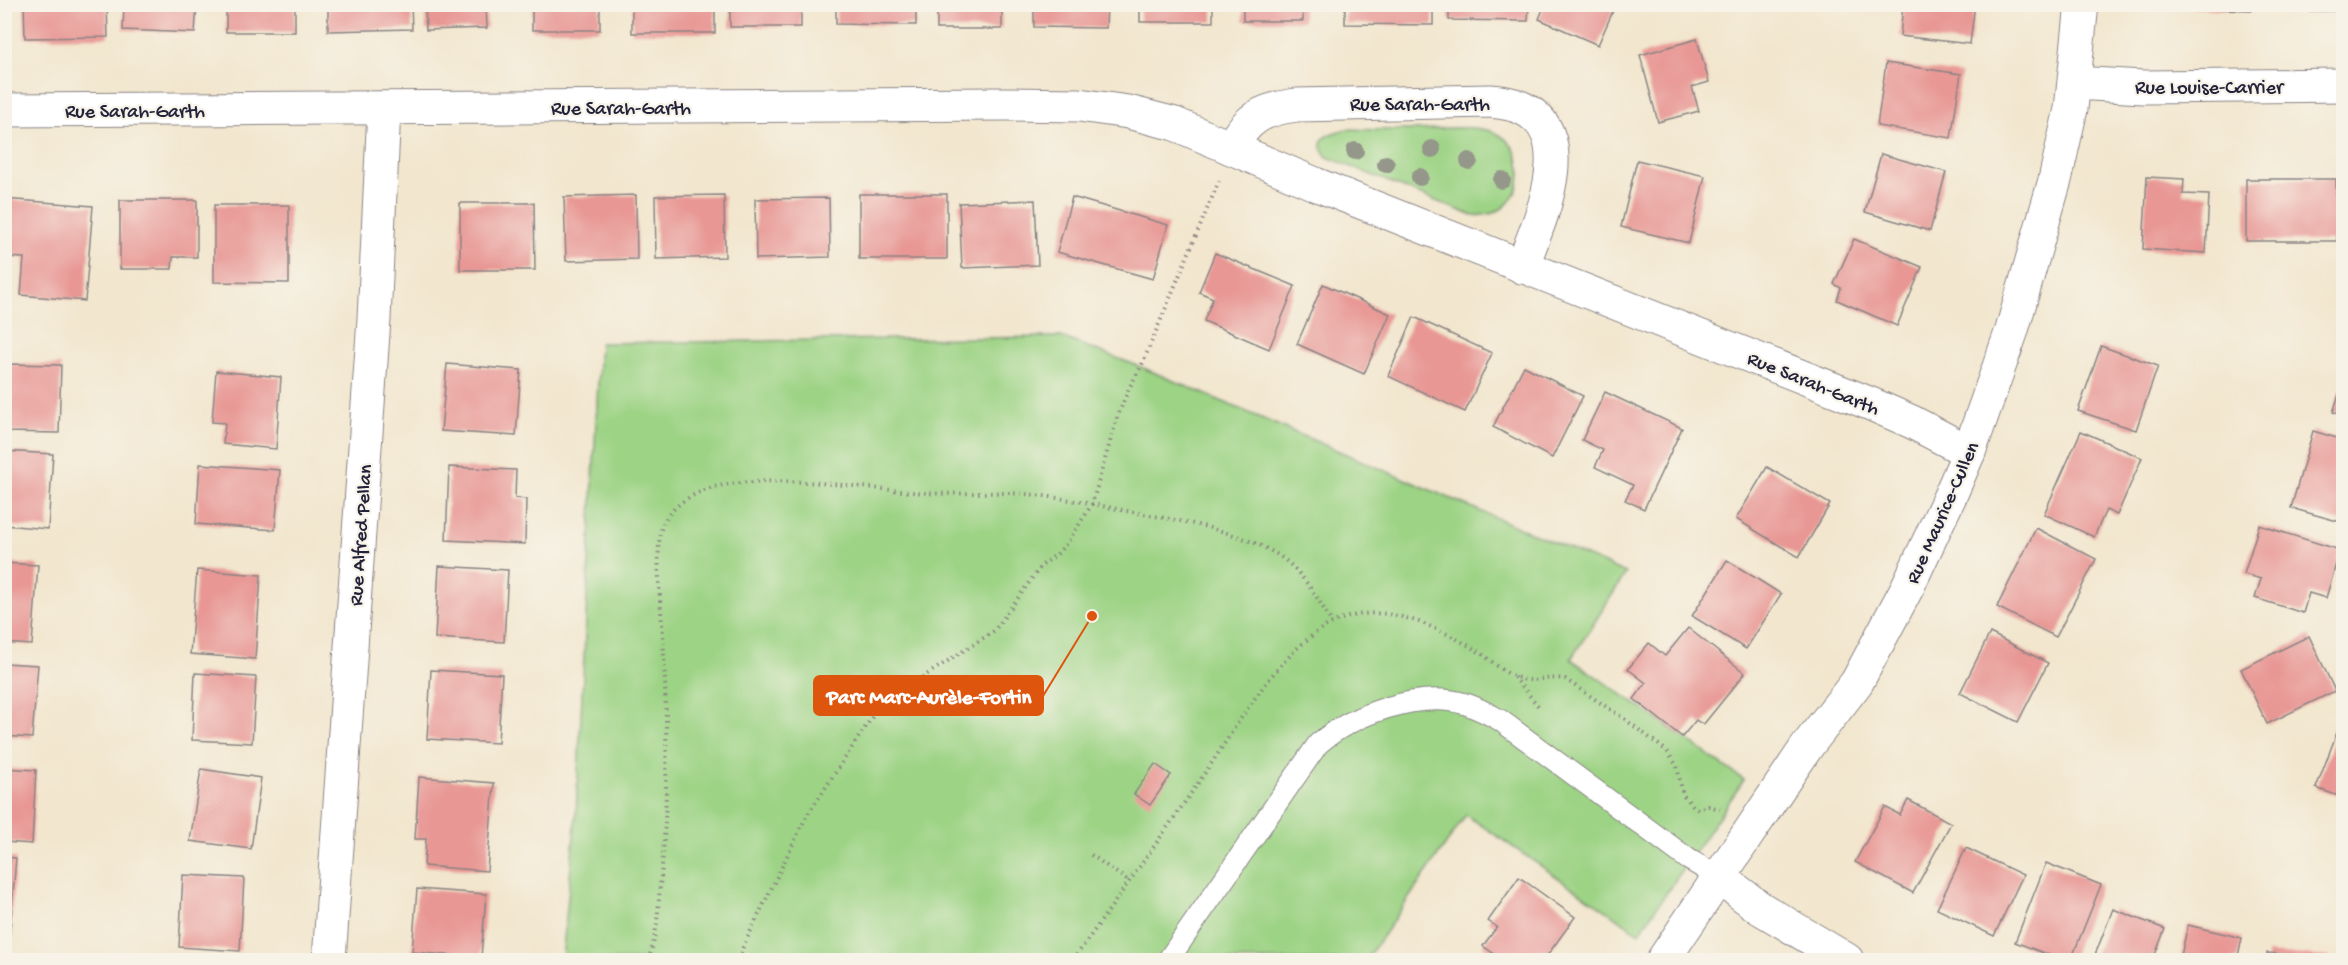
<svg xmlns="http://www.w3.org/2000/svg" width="2348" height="965" viewBox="0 0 2348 965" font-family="'Gochi Hand',sans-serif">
<rect width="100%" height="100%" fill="#f7f3e8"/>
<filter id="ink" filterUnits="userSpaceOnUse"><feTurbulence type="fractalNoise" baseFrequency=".0167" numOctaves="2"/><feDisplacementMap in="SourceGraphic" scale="12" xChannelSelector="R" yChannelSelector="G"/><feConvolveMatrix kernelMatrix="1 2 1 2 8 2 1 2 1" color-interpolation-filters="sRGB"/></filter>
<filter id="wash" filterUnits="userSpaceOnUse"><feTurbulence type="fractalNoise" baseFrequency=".008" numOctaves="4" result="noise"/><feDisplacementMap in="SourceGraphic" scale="24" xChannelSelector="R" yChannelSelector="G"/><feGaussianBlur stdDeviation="1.35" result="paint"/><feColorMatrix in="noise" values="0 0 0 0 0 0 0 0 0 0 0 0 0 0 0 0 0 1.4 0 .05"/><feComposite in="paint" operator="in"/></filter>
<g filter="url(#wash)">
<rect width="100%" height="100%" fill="#f2e6ce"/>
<g fill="#9cd384" stroke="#5f7a60" stroke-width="1.5">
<path d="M1347,129C1369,130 1391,130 1413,130C1436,130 1474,123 1496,133C1528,148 1528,196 1496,212C1489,215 1481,215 1473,216L1327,157C1311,137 1331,133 1347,129Z"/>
<polygon points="1061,337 1141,367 1626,573 1571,659 1744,780 1639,933 1466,815 1366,960 562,960 576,814 600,343"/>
</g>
<g id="blocks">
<g fill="#e89794">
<polygon points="24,4 107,4 108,37 25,38"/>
<polygon points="124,4 197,4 195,33 123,30"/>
<rect x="226" y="4" width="69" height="28"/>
<polygon points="328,4 411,4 412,29 328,31"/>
<polygon points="425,4 486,4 487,28 426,30"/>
<rect x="532" y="4" width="68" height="26"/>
<rect x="632" y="4" width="83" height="29"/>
<rect x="730" y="4" width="71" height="23"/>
<polygon points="836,4 916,4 916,25 836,24"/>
<rect x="937" y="4" width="65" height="25"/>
<polygon points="1034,4 1107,4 1106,28 1034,27"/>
<rect x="1140" y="4" width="73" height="18"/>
<rect x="1243" y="4" width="60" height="17"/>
<polygon points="1345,4 1433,4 1433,25 1345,24"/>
<polygon points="1449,4 1529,4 1528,21 1449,20"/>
<polygon points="1545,4 1616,4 1598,45 1539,19"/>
<polygon points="1903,4 1975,4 1970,44 1900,36"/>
<polygon points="2192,4 2252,4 2252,10 2192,8"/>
<rect x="2280" y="4" width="59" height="7"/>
<polygon points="1697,39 1709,82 1692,87 1699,111 1658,122 1640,55"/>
<polygon points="1886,63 1961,74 1951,138 1877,126"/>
<polygon points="1881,154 1946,172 1930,231 1865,212"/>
<polygon points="1637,160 1705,176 1689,243 1621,227"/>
<polygon points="2147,177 2184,179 2183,194 2209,195 2206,253 2143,249"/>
<polygon points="2246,179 2336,179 2337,241 2246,241"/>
<rect x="859" y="194" width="88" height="65"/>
<polygon points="636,195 637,259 566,261 564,197"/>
<polygon points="724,195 725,257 656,259 655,196"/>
<polygon points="1072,197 1168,225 1153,279 1057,252"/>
<polygon points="829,198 830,257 756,259 755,199"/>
<polygon points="4,199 93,206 85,301 21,295 24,258 4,257"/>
<polygon points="120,200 197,200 197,257 173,257 172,269 120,269"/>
<polygon points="1035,200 1038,265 962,268 959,203"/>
<polygon points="460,203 534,203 535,270 460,270"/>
<polygon points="214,205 289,205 289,283 214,282"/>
<polygon points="1854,239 1922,267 1897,326 1837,300 1841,288 1834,284"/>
<polygon points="1215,253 1295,286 1269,349 1204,321 1213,298 1199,292"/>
<polygon points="1323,284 1390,314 1364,374 1297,344"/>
<polygon points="1414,317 1492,353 1465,412 1388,376"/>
<polygon points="2101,346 2158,366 2136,430 2078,411"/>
<polygon points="4,364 61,365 59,433 4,432"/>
<polygon points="447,364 521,370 516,436 441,431"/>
<polygon points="1524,366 1583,396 1552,458 1493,427"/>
<polygon points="216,371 281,377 276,449 223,444 225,423 212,422"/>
<polygon points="2344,380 2344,415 2333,412"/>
<polygon points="1605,392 1682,428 1644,509 1625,500 1633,485 1595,467 1603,450 1582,440"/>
<polygon points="2081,431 2142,458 2117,515 2106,510 2094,537 2044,514"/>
<polygon points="2313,431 2344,440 2344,523 2291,508"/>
<polygon points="4,451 53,454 48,529 4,525"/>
<polygon points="200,464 280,470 275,530 196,524"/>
<polygon points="449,467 516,470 515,498 526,499 525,544 446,540"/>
<polygon points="1767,467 1830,504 1799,557 1736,519"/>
<polygon points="2259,525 2340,550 2326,598 2309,593 2303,613 2255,598 2261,579 2244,574"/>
<polygon points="2036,528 2096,559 2056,637 1997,607"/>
<polygon points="1727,560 1781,594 1746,649 1692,616"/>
<polygon points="4,563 38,565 32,645 4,643"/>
<polygon points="439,566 508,570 504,642 435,638"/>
<polygon points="197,570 261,575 255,659 190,654"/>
<polygon points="1688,628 1745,673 1703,725 1696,720 1682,737 1634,699 1646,683 1628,669 1649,643 1665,656"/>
<polygon points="1990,633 2048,663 2018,722 1960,693"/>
<polygon points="2309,636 2335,691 2267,724 2241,669"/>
<polygon points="4,663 38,665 32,738 4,736"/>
<polygon points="431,670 502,674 498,743 427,739"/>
<polygon points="195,673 256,677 252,743 192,740"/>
<polygon points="2344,714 2344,798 2316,788"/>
<polygon points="1155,764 1171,775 1150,805 1134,794"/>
<polygon points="4,768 36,770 32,844 4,842"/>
<polygon points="201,769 261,778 251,849 190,841"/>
<polygon points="419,777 494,783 487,871 424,866 426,839 415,839"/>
<polygon points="1908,800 1951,823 1913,893 1855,862 1885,807 1900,815"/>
<polygon points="1966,848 2023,875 1994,936 1937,909"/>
<polygon points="4,857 16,858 9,941 4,941"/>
<polygon points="2046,863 2101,885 2071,960 2062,960 2015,942"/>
<polygon points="183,875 244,878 240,951 179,947"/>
<polygon points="1519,877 1575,917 1544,960 1503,960 1483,946 1497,927 1488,921"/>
<polygon points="417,889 486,894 481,958 412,952"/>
<polygon points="2113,909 2165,929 2153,960 2093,960"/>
<polygon points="2188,925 2242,938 2237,960 2180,960"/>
<polygon points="2267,953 2330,957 2330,960 2267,960"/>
</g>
</g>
</g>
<g filter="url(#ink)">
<use href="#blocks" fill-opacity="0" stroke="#8a8484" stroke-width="1.5"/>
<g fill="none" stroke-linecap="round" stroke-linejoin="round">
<g stroke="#8a8484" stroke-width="23">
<path id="lane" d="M1168,960L1318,744C1353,714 1420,690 1466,704C1478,708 1489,714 1500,720L1688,859L1719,877"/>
</g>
<g stroke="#8a8484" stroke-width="35">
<g id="street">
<polyline points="2075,83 2143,87 2344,85"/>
<polyline points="4,110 1006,104 1079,105 1128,112 1175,124 1315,184 1871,404 1912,422 1969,452"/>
<path d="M1231,148C1247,117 1264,109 1297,105L1490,101C1501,102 1512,103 1522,108C1581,135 1538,224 1522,267"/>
<polyline points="1719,877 1760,908 1847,960"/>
<polyline points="329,960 374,319 384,109"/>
<polyline points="1663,960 1808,745 1857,682 1907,588 1950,496 1969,452 2012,330 2055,180 2071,109 2082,4"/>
</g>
</g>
<g stroke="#8a8484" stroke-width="4" stroke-dasharray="1.5 4.5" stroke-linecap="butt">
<polyline points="1514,677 1540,708"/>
<polyline points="1091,855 1130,882"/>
<path d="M648,960C657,937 658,911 660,886C669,803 667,718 663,635C661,611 654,543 663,524C671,506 696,491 714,487C778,473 858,488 924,493C951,495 978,492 1006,493C1046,494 1087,503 1127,511C1175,520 1230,528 1273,552C1300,567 1317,597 1332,623"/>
<polyline points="741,960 743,947 806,817 880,705 994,631 1041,566 1057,554 1070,539 1092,504 1117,418 1129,388 1141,367 1219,181"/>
<path d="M1073,960C1118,898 1163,834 1207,770C1239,723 1270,666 1317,632C1336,618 1362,611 1386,614C1419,618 1454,636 1482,654C1493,662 1503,672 1516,677C1531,684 1548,676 1565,679L1626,720L1667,751L1677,766L1683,795L1694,807L1698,809L1708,806L1720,809"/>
</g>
<use href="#lane" stroke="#fff" stroke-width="21"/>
<use href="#street" stroke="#fff" stroke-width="33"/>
</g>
<g fill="#949789">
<circle cx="1432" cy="149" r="9"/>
<circle cx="1355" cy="151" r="9"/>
<circle cx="1469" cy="161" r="9"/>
<circle cx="1386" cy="164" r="9"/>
<circle cx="1420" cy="177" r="9"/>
<circle cx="1502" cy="180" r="9"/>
</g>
</g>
<g text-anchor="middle" stroke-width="4.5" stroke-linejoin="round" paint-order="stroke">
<g font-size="20" fill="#22223b" stroke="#f7f3e8">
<text x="2209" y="93">Rue Louise-Carrier</text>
<text x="1420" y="110">Rue Sarah-Garth</text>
<text x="621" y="114">Rue Sarah-Garth</text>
<text x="135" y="117">Rue Sarah-Garth</text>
<text transform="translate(1814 382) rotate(22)" y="7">Rue Sarah-Garth</text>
<text transform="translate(1941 512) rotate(-66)" y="7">Rue Maurice-Cullen</text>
<text transform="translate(359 535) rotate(-86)" y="7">Rue Alfred Pellan</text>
</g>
</g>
<path fill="none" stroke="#de560e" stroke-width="2" d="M1092 616L1043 696"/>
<circle fill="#de560e" stroke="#f7f3e8" stroke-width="2" cx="1092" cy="616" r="6"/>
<rect fill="#de560e" stroke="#de560e" stroke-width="2" x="814" y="676" width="229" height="39" rx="6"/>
<g font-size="21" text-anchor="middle" font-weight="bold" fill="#fff">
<text x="929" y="703">Parc Marc-Aurèle-Fortin</text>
</g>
<rect width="2348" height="965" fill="none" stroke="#f7f3e8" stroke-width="24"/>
</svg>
